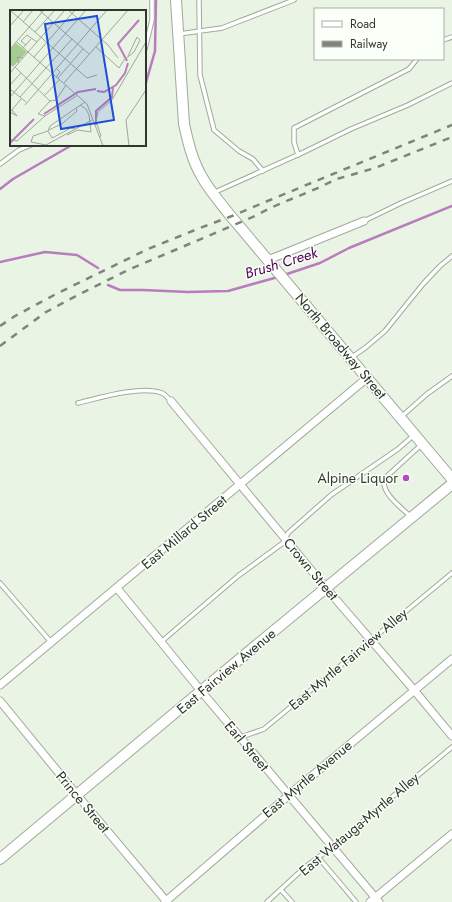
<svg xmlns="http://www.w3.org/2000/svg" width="452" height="902" viewBox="0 0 452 902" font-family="Jost,sans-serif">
<rect width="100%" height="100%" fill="#e9f4e4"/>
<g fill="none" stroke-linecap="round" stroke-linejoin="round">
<g stroke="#b97cbd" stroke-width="2.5">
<polyline points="145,86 155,51 156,0"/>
<polyline points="0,189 13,179 72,145"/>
<polyline points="0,262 45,252 77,255 98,268"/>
<polyline points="284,275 320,263 349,248 452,206"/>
<polyline points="108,285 120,290 143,290 188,292 228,291 260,282 278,277"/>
</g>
<g stroke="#a0aa9b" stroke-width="5.5">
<g id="lane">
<polyline points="199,0 200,75 214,130 239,151 253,159 263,171"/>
<polyline points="179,34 222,28 294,0"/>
<polyline points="443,40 452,37"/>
<polyline points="145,49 152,20 152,0"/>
<polyline points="298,155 294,142 294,128 409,69 417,59"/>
<polyline points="0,164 19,150 31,145"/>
<polyline points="213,193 304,152 351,129 408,105 452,83"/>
<polyline points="364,221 401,203 452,181"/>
<polyline points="352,357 365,348 385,331 423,284 440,266 452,256"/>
<path d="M78,403C99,398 141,385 162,393C165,394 168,398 171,401"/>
<polyline points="401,417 427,394 452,376"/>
<path d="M411,517C402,508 379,492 385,478L422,444"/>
<polyline points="0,583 51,642"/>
<polyline points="161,642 238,576 283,543 288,533 331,495 398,449 414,435"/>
<polyline points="241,737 264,729 452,573"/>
<polyline points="318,857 356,902"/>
<polyline points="281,890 292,902"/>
<polyline points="267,902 304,868 332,847 452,747"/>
</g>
</g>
<g stroke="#a0aa9b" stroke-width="9">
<g id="street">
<polyline points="268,260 364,221"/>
<polyline points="171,401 326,588 414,690 452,736"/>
<polyline points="117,588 201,691 379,902"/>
<polyline points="0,685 367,378"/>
<polyline points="0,701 77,795 167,902"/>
<polyline points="165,902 289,795 452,659"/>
<polyline points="370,902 452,834"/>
</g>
</g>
<g stroke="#a0aa9b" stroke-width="12">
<g id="secondary">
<path d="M176,0L184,124C188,142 192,160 202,177C209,190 220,202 229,214L452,479"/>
<polyline points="0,859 201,691 452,484"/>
</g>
</g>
<use href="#lane" stroke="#fff" stroke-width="3.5"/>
<use href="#street" stroke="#fff" stroke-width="7"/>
<use href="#secondary" stroke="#fff" stroke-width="10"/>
<g stroke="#7e857b" stroke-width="2.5" stroke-dasharray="7 7" stroke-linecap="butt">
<polyline points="0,326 15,316 56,294 148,249 200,228 232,216 270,200 452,125"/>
<polyline points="0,346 46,312 78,295 128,270 255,216 270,208 318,188 337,179 375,168 452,137"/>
</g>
</g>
<circle fill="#b04fb8" stroke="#fafff8" stroke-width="1.5" cx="406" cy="478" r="4"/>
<g text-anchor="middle" stroke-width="3" stroke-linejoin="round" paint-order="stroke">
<g font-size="14" fill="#31352f" stroke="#fafff8">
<text transform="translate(341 346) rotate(50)" y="5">North Broadway Street</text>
<text transform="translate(184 532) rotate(-40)" y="5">East Millard Street</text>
<text transform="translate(311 569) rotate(50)" y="5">Crown Street</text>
<text transform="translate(348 659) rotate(-40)" y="5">East Myrtle Fairview Alley</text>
<text transform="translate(226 671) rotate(-40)" y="5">East Fairview Avenue</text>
<text transform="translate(247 746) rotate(50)" y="5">Earl Street</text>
<text transform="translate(307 779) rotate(-40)" y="5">East Myrtle Avenue</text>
<text transform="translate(83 802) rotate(50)" y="5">Prince Street</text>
<text transform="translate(359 824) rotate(-40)" y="5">East Watauga-Myrtle Alley</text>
</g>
<g font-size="14" fill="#31352f" stroke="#fafff8" text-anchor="end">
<text x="398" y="483">Alpine Liquor</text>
</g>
<g font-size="15" font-style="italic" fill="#53025a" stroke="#fafff8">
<text transform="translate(281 263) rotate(-17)" y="5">Brush Creek</text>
</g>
</g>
<g transform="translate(10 10)">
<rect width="136" height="136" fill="#e9f4e4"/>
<path d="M6,33L17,42L3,57L0,54V40Z" fill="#a4ce90"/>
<path fill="none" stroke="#b97cbd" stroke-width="2" d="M117,51L108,34L129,10M87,81L94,82L106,75L115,63L118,53M34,104L68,82L86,79M86,115V101L102,87L103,77M0,133L24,109"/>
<path fill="none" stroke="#9fa89c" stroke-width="1" d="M0,0L77,68L87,65M29,0L79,44M55,0L18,42L77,94L93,136M58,0L98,35L108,48M13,12L23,0M0,16L14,0M25,22L45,0M16,35L11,31L17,25L27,32M86,37L109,58L114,50L124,42L130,30L127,27L118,46M13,38L21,29M0,39L34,0M24,47L65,0M9,53L7,47L13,48M5,57L40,91L46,90L56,75M46,58L50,62L46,67M0,63L18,42L7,32M48,68L73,39M54,73L118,0M0,75L11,63M0,79L16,92M34,86L50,69M0,87L76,0M10,87L62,29M15,95L97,0M1,101L11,89M0,102L7,106L2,100M35,106L28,104L40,91M65,119L61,118L42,128L38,121L40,116L75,92M39,120L53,113L67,101L66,98M38,121L23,126L21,132L36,135L82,110M57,125L68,120L81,122L79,105L76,99L70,95M89,127L91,126L86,111L88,102L102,90L136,32M0,129L7,131L35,106L68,85M119,136L116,110L136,80"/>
<path fill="#1d4ed8" fill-opacity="0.15" stroke="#1d4ed8" stroke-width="2" d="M87,6L104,110L51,119L35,14Z"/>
<rect width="136" height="136" fill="none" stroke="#31352f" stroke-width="2"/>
</g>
<rect x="314" y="8" width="130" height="52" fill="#fafff8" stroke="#aaaea8"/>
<rect x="322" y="21" width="20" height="6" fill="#ffffff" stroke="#aaaea8"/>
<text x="350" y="28" font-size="12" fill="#31352f">Road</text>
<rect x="322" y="41" width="20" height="6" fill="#7e857b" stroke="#aaaea8"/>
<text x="350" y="48" font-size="12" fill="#31352f">Railway</text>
</svg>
